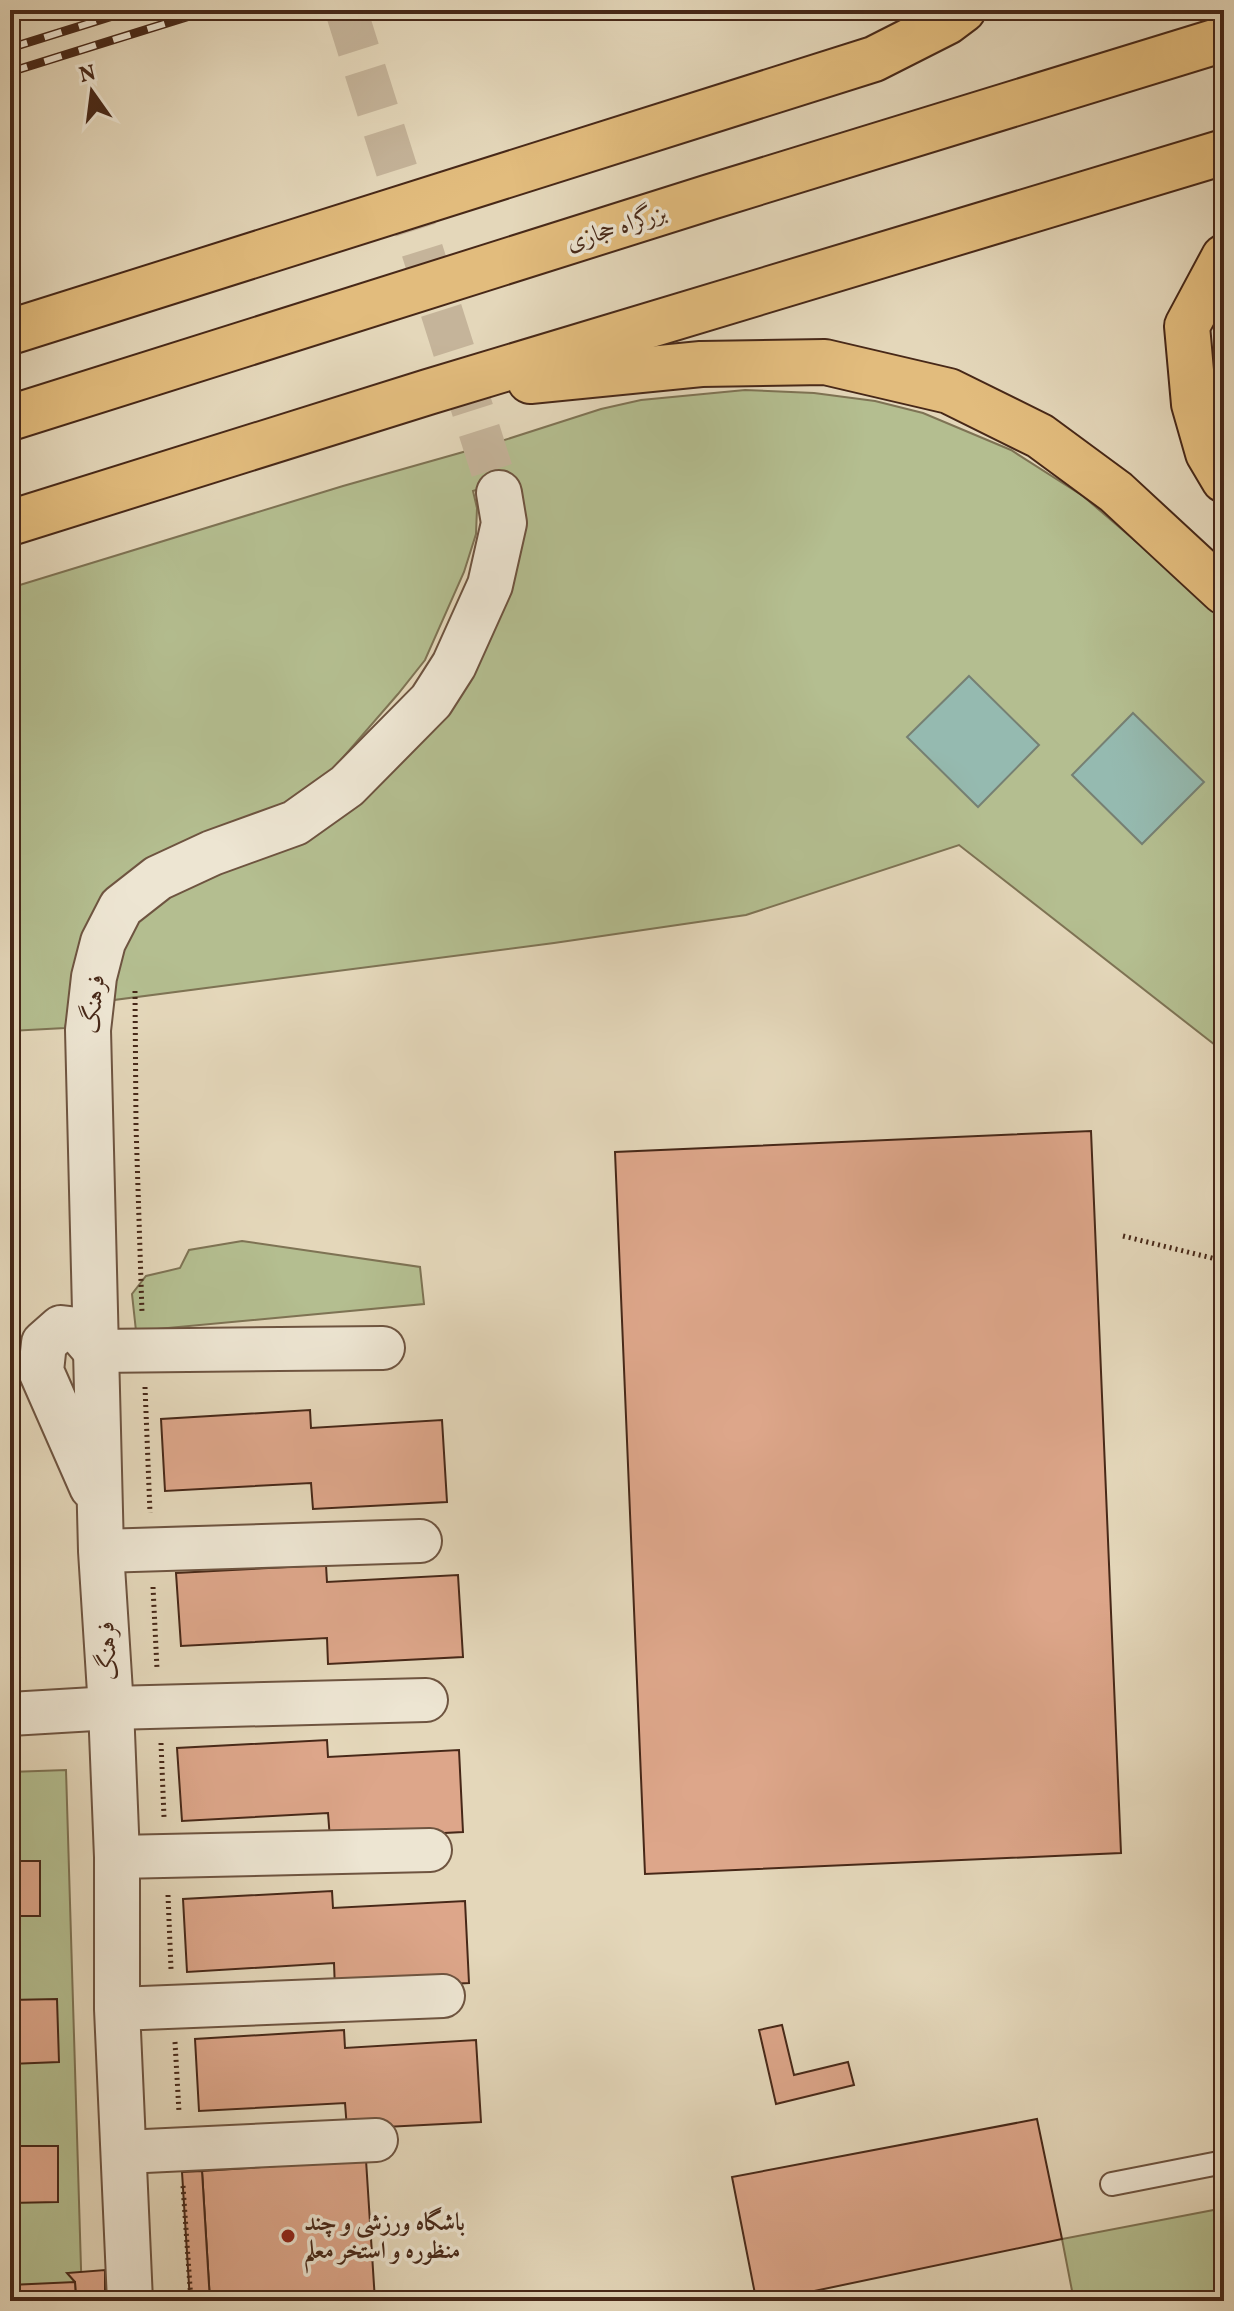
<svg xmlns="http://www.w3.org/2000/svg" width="1234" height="2311" viewBox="0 0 1234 2311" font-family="Vollkorn,Amiri,serif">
<rect width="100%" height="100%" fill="#e4d7ba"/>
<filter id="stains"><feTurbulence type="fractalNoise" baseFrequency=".0025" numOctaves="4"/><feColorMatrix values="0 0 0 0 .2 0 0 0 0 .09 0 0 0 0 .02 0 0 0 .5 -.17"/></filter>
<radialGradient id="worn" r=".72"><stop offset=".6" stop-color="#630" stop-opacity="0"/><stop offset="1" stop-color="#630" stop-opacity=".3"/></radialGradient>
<g fill="#b4be90" stroke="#7e7354" stroke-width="2">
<polygon points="745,390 814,393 875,401 923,413 1011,450 1083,496 1224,617 1224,1052 959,845 746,915 554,943 106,1001 107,990 119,948 141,912 166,891 204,874 314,832 385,769 462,683 506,584 521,520 507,480 473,491 477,508 476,534 464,572 425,660 398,694 333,769 318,790 206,839 157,865 123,888 99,921 78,969 65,1028 10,1031 10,588 343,486 495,443 601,409 641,400"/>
<polygon points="242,1241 420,1267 424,1304 136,1331 132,1294 146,1276 180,1268 189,1250"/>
<polygon points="10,1289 20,1656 10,1647"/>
<polygon points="66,1770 82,2301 10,2301 10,1772"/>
<polygon points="1224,2208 1224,2290 1170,2301 1074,2301 1062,2239"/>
</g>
<g fill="#95bab0" stroke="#768073" stroke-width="2">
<polygon points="969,676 1039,745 978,807 907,737"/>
<polygon points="1133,713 1204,782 1142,844 1072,775"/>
</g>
<g fill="#dda68a" stroke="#472818" stroke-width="2">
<polygon points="1091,1131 1121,1853 645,1874 615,1152"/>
<polygon points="310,1410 311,1428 442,1420 447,1502 313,1509 311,1483 165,1491 161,1419"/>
<polygon points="326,1565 327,1582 458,1575 463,1657 328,1664 327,1638 181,1646 176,1573"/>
<polygon points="327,1740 328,1757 459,1750 463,1832 330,1839 328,1813 182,1821 177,1748"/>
<rect x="10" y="1861" width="30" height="55"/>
<polygon points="332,1891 333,1908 465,1901 469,1983 335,1990 334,1963 187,1972 183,1899"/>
<polygon points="57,1999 59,2062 10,2064 10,2000"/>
<polygon points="782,2025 794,2075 848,2062 854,2085 776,2104 759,2030"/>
<polygon points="344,2030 345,2048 476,2040 481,2122 347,2129 345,2103 199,2111 195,2039"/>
<polygon points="1037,2119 1062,2239 800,2294 756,2299 732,2177"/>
<polygon points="10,2146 58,2146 58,2202 10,2203"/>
<polygon points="366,2160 375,2301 210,2301 202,2171"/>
<polygon points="202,2171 210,2301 190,2301 182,2172"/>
<polygon points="105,2270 105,2301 76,2301 75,2282 67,2273"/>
<polygon points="75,2282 76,2301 10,2301 10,2285"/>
</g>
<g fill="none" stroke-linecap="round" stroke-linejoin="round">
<polyline stroke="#c5b49a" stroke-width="42" stroke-dasharray="42 21" stroke-linecap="butt" points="346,10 499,493"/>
<g stroke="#6e5440" stroke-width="26">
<polyline id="service" points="1112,2184 1224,2162"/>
</g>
<g stroke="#6e5440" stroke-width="46">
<g id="minor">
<polyline points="96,1351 383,1348"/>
<polyline points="101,1551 420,1541"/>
<polyline points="10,1714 111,1708 426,1700"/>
<polyline points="117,1857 430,1850"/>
<polyline points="117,2009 443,1996"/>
<polyline points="124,2152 376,2140"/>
</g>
</g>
<g stroke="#6e5440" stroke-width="48">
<g id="tertiary">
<polyline points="92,1487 41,1371 44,1343 61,1328 78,1330 96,1351"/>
<polyline points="130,2301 117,2009 117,1857 111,1708 101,1551 88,1030 94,977 103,942 121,907 158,878 212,853 295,823 347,786 431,701 454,665 490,585 504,523 499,493"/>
</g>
</g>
<g stroke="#472818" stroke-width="48">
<g id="trunk">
<polyline points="1224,257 1187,326 1194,404 1208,453 1224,480"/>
<polyline points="10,332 874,59 947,22 963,10"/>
<polyline points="530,381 701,364 825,362 949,391 1040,436 1116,492 1224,592"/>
<polyline points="10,418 710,197 1224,39"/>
<polyline points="10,523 428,392 1224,152"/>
</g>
</g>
<g stroke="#472818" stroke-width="5" stroke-dasharray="2 4" stroke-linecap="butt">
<polyline points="135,991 136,1126 142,1313"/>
<polyline points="1123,1236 1224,1261"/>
<polyline points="145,1387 150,1513"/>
<polyline points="153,1587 157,1669"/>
<polyline points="161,1743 164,1817"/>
<polyline points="168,1895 171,1969"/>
<polyline points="175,2042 179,2112"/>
<polyline points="183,2186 191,2301"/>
</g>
<use href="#service" stroke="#ede5d2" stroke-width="22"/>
<use href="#minor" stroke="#ede5d2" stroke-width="42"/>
<use href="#tertiary" stroke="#ede5d2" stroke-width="44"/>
<use href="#trunk" stroke="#e2bc7d" stroke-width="44"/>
<g stroke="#472818" stroke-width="9">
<g id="rail">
<polyline points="10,48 132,10"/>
<polyline points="10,72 209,10"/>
</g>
</g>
<use href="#rail" stroke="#ede5d2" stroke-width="6" stroke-dasharray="18" stroke-linecap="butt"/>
</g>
<circle fill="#8f2418" stroke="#ede5d2" stroke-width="3" cx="288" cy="2236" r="8"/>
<g text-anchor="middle" stroke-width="7" stroke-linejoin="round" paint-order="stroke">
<g font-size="24" fill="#472818" stroke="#ede5d2">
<text transform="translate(616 227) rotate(-18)" y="8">بزرگراه حجازی</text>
<text transform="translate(93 1004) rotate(-84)" y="8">فرهنگ</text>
<text transform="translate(107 1651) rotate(-94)" y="8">فرهنگ</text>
</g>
<g font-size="24" font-weight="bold" fill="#472818" stroke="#ede5d2" text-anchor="start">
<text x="304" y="2230">باشگاه ورزشی و چند<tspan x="304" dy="28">منظوره و استخر معلم</tspan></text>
</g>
</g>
<rect width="1234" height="2311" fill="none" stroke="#e4d7ba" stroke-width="40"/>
<rect x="12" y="12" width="1210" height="2287" fill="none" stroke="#472818" stroke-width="4"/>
<rect x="20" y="20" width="1194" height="2271" fill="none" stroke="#472818" stroke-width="2"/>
<g transform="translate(92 92) rotate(346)" stroke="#ede5d2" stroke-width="6" paint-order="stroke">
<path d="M0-6L14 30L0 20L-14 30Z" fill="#472818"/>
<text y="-12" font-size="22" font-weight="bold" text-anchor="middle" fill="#472818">N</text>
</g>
<rect width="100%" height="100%" filter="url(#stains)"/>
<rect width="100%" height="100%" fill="url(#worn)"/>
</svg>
